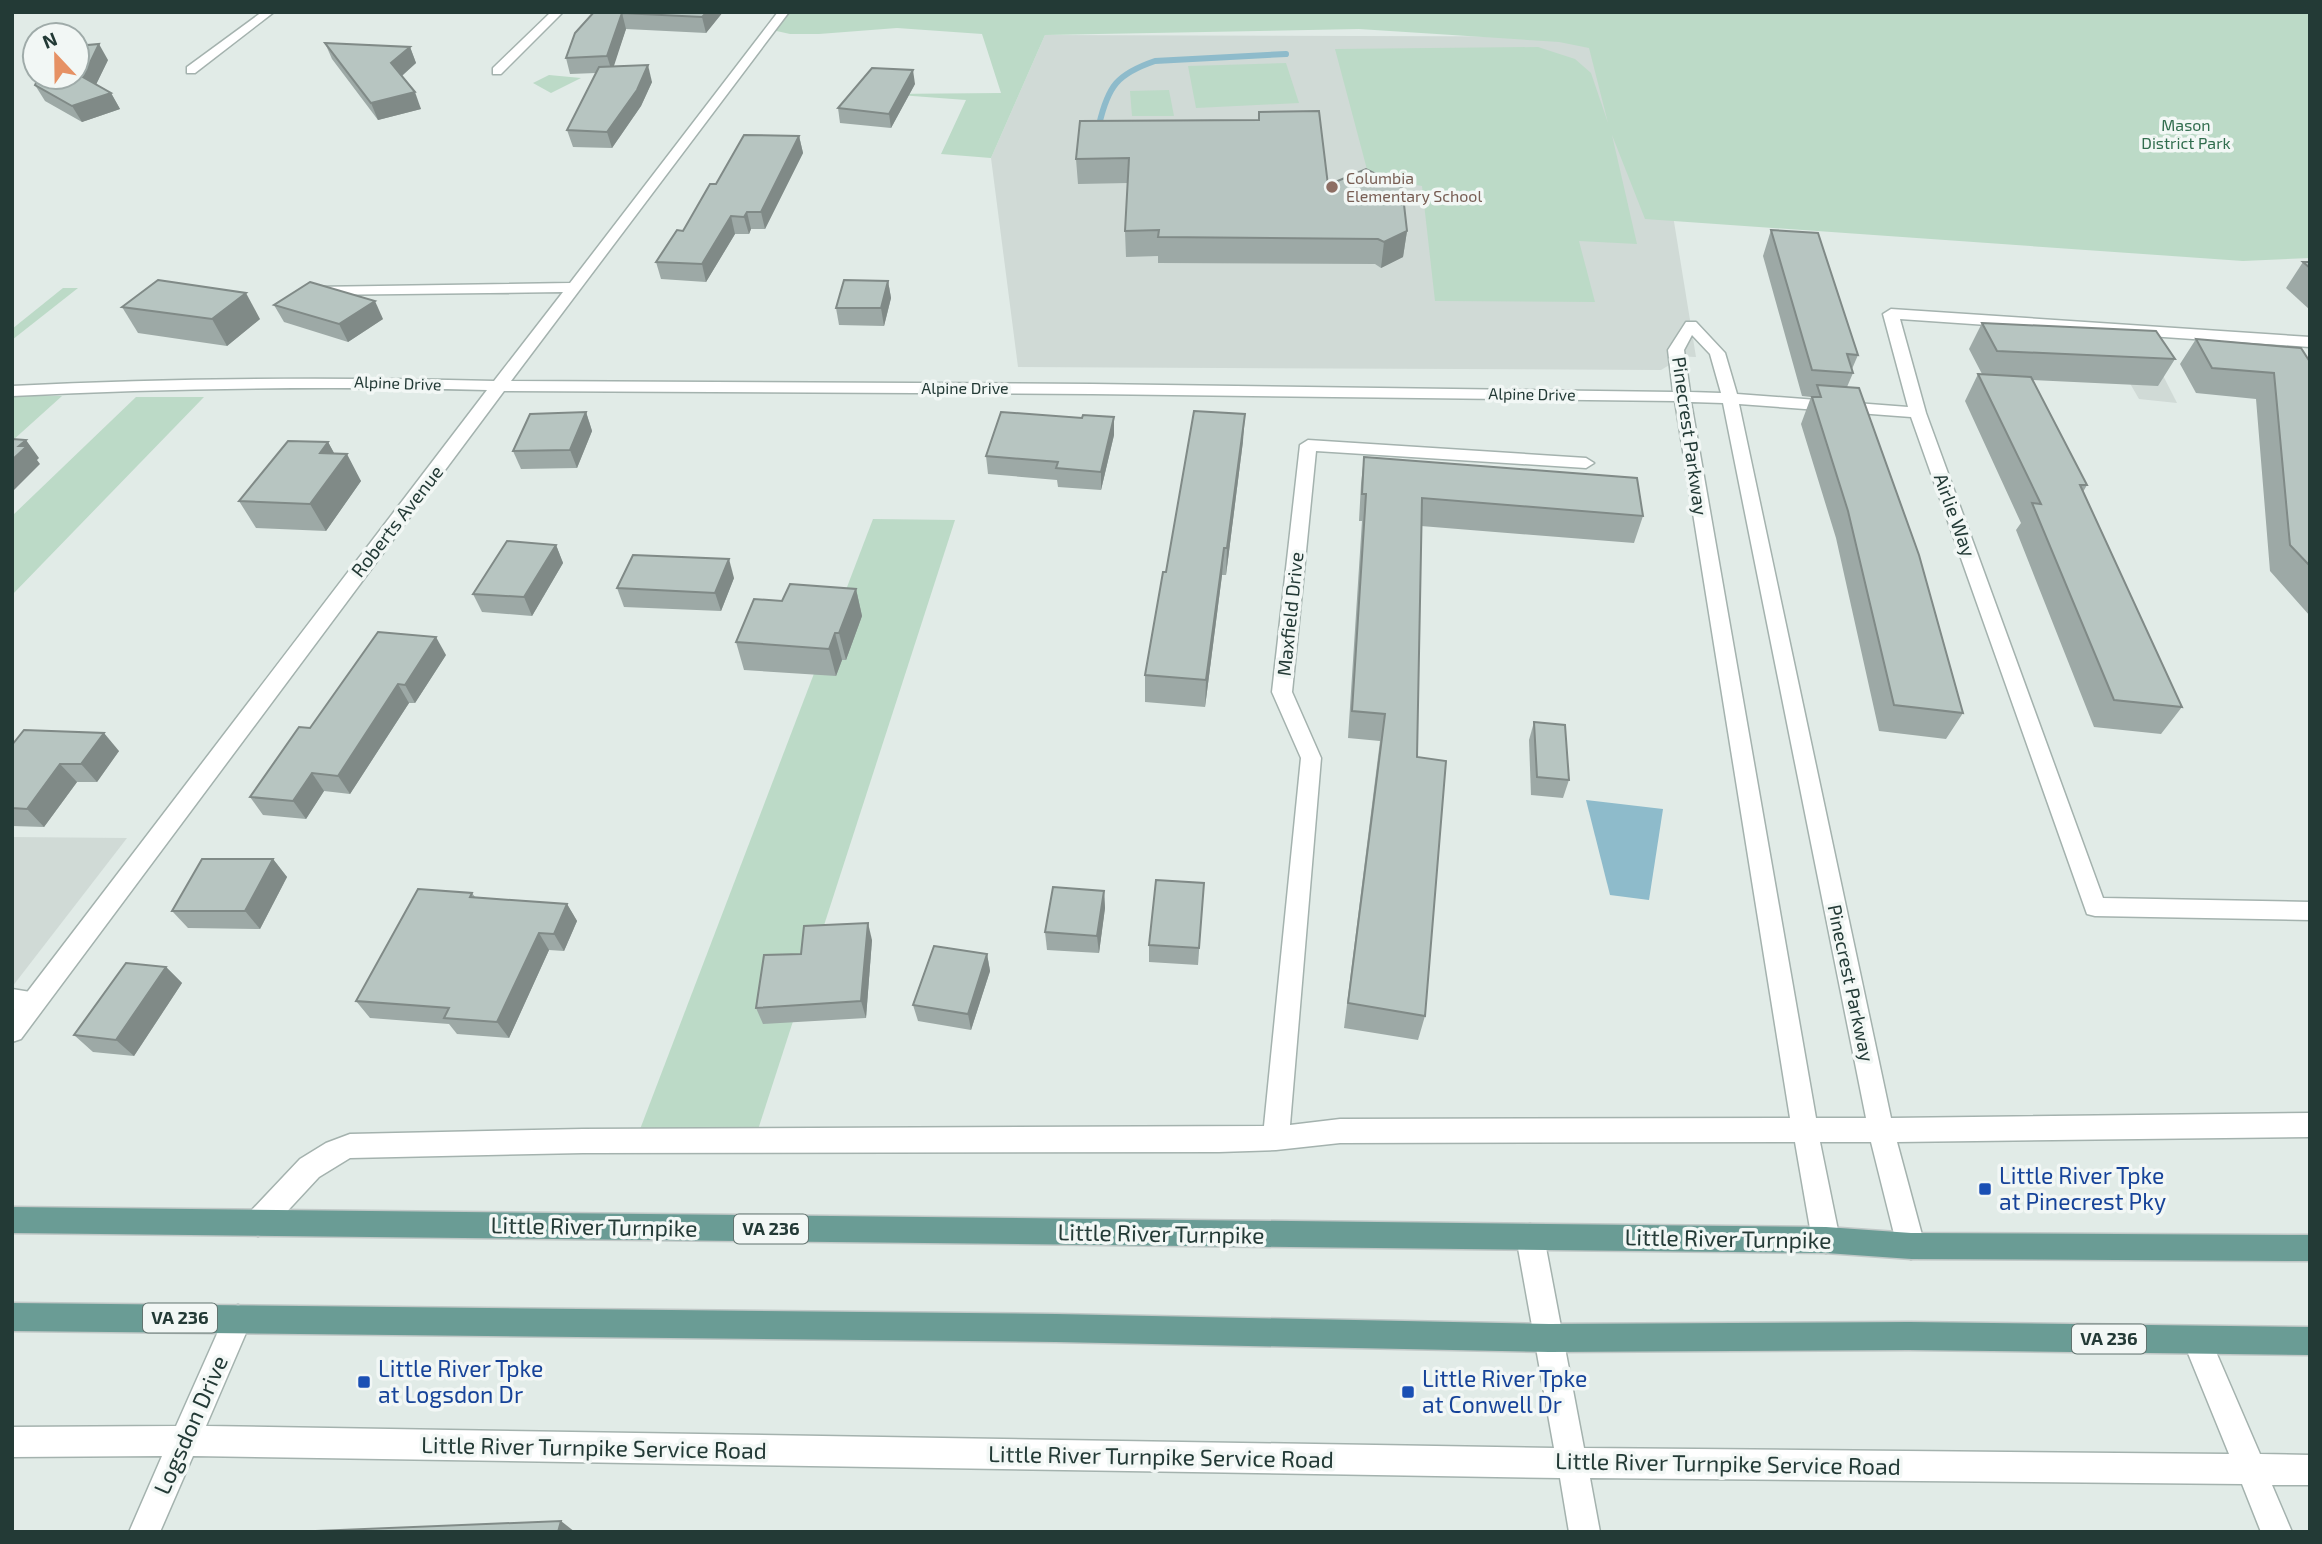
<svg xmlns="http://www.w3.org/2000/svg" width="2322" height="1544" viewBox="0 0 2322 1544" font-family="'Exo 2',sans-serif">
<rect width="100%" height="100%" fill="#e1ebe7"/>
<g fill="#d0dad6">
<polygon points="1045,35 1644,37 1696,357 1673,356 1671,364 1661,370 1018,367 991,158"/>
<polygon points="2109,347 2150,350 2177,403 2139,399"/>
<polygon points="12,837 127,838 12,987"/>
</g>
<g fill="#bcdac7">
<polygon points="776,12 2310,12 2310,258 2243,261 1645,219 1612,135 1637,244 1579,241 1595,302 1435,301 1422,186 1369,177 1335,49 1538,47 1575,59 1591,73 1608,123 1589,48 1559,42 1359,29 1045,35 991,158 941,154 966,100 886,94 1001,93 982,34 897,28 819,34 790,34 772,30"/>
<polygon points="1286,63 1299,103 1196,108 1188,66"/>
<polygon points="549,75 581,78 551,93 533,83"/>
<polygon points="1169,90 1174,116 1132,116 1130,91"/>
<polygon points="63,288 78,288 12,340 12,329"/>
<polygon points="12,396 62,396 12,441"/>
<polygon points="136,397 204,397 12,595 12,516"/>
<polygon points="873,519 955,520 753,1145 634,1145"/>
</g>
<polygon fill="#8ebbcb" points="1586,800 1663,809 1649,900 1610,895"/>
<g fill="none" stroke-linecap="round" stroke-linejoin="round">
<path stroke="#8ebbcb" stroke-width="6" d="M1099,125C1108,86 1117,74 1155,61L1286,54"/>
<g stroke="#a4b2ae" stroke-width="3">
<polygon id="lane" points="12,989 43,994 47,1001 43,1008 35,1011 12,1009"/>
</g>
<g stroke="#a4b2ae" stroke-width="3">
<g id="street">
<polygon points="262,12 274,12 195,73 187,73 187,67"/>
<polygon points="551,12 563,12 501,74 493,74 493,68"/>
<path d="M778,12H789L511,381L1092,384L1673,392L1668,350L1686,322H1696L1725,353L1737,394L1908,407L1883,314L1891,309L2310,337V347L1900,319L1926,413L2103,898L2310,902V920L2095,916L2087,914L1911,417L1739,404L1891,1118L2310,1113V1137L1897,1142L1925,1246L1921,1255L1911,1259L1901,1255L1897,1246L1871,1142H1820L1840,1240L1836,1249L1826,1253L1816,1249L1812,1240L1795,1142L1340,1143L1276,1150L1219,1152L583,1153L350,1158L319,1177L268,1232L258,1236L248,1232L245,1223L248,1214L300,1159L326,1143L350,1134L583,1129L1264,1126L1301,758L1272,692L1300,445L1308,440L1586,458L1594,463L1586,468L1316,451L1292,692L1321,758L1290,1125L1340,1119L1790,1118L1675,401L1092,394L504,391L21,1039L12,1042V1012L487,390C328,386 171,388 12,396V386C173,378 333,377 494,381L563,292L314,295L307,291L314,287L570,283ZM1692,335L1710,354L1721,393L1690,392L1684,350ZM1691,402L1723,403L1866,1118H1816Z"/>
<polygon points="1530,1224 1540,1228 1544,1237 1584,1448 2229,1454 2183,1341 2187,1331 2197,1327 2207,1331 2260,1454 2310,1455 2310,1485 2272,1485 2292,1532 2261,1532 2242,1484 1590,1478 1600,1532 1569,1532 1560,1478 193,1456 160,1532 129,1532 162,1456 12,1457 12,1427 176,1426 228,1309 238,1305 248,1309 252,1319 206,1426 1554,1448 1516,1237 1520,1228"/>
</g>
</g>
<g stroke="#c1c8c7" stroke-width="3">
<g id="primary">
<polygon points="12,1207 1826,1227 1911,1233 2310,1235 2310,1261 1911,1259 1826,1253 12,1233"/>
<polygon points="12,1303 1056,1314 1549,1324 1909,1322 2310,1327 2310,1355 1909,1350 1549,1352 1056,1342 12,1331"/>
</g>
</g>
<use href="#lane" fill="#fff" fill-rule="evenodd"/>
<use href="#street" fill="#fff" fill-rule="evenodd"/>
<use href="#primary" fill="#6a9c95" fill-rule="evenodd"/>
</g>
<g fill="#9da9a6">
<polygon points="594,12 723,12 706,33 626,29 613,66 652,82 641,106 612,148 573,147 567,130 596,73 570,74 566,58"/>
<polygon points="325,43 410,47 416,63 402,76 421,109 378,120 332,59"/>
<polygon points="108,60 96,84 111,93 120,109 82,122 45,101 35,85"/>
<polygon points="915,84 891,128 840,123 838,108"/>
<polygon points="1080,121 1328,185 1407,231 1403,257 1381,268 1375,264 1158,263 1158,256 1126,257 1125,231 1128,183 1078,184 1076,159"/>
<polygon points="799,136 803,153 765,229 751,229 749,234 735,234 706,282 661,279 656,262 683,231 716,184"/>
<polygon points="1771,230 1858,355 1852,369 1853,373 1847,387 1963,713 1946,739 1879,731 1836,538 1801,424 1811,397 1802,396 1763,256"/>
<polygon points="2303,262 2310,262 2310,310 2286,288"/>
<polygon points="888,281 891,298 884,326 839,325 836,308"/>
<polygon points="274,305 383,319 348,342 284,322"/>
<polygon points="122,307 260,319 227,346 138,333"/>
<polygon points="1982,323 2175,359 2158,386 2032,380 2087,485 2083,492 2182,707 2161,734 2094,727 2016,530 2021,523 1965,401 1978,374 1982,374 1969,349"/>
<polygon points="2196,339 2310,362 2310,616 2270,571 2256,399 2196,393 2180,364"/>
<polygon points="586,412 592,431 577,468 521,469 513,451"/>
<polygon points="1114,435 1101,490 1058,487 1057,480 988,474 986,456"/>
<polygon points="1243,441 1226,575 1222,575 1205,707 1145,702 1145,675 1166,572"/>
<polygon points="328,442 334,453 361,481 326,531 256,528 239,501"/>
<polygon points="1364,457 1643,516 1634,543 1421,526 1417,757 1425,1016 1418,1040 1344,1028 1380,741 1348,738 1362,521 1359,521 1361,484"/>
<polygon points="556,545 563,563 532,616 482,612 473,594"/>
<polygon points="734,578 721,611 624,607 617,588"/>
<polygon points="856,589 862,616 846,660 842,660 836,676 744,670 736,642 782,601"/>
<polygon points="446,655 415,703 409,703 350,794 324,791 306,819 263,815 250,797 310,728"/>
<polygon points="1534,722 1569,780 1563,798 1531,795 1529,740"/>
<polygon points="12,745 119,751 97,782 77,782 44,827 12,826"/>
<polygon points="273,859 287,877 260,929 188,928 172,911"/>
<polygon points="1204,883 1198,965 1149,962 1149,945"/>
<polygon points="1104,891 1105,908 1099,953 1047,950 1045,932"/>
<polygon points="472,893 475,897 567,904 577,921 564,951 549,950 509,1038 457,1034 449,1024 370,1018 356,1001"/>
<polygon points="872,940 866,1018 763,1024 756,1008"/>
<polygon points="987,954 990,971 971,1030 918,1021 913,1005"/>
<polygon points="166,967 182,983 134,1056 93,1052 74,1035"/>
</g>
<g fill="#808a87">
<polygon points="707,12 723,12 706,33 702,17"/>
<polygon points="622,13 626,29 612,72 607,56"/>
<polygon points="99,44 108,60 92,93 83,77"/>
<polygon points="410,47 416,63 398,79 391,63"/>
<polygon points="648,65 652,82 641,106 612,148 607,132"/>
<polygon points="913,70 915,84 891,128 889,114"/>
<polygon points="415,92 421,109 378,120 371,103"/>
<polygon points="111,93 120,109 82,122 72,106"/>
<polygon points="799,136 803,153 765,229 761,212"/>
<polygon points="747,212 751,229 749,234 744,217"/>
<polygon points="731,216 735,234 706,282 702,264"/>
<polygon points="1407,231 1403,257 1381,268 1384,242"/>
<polygon points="888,281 891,298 884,326 881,308"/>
<polygon points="246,293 260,319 227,346 212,319"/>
<polygon points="375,301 383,319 348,342 339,324"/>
<polygon points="586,412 592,431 577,468 570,450"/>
<polygon points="1245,414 1243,441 1226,575 1227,548"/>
<polygon points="1114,417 1114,435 1101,490 1101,472"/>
<polygon points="26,440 39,458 37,460 40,464 12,492 12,460 19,446"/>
<polygon points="328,442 340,464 347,454 361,481 326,531 310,504 320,453"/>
<polygon points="556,545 563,563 532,616 524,597"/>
<polygon points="1224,548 1222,575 1205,707 1206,680"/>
<polygon points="729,559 734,578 721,611 715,593"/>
<polygon points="856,589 862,616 846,660 839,633"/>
<polygon points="835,633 842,660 836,676 829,649"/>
<polygon points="436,637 446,655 415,703 405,685"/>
<polygon points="398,684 409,703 350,794 338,776"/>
<polygon points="104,733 119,751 97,782 81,764"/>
<polygon points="60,764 77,782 44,827 27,809"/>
<polygon points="312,773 324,791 306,819 293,801"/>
<polygon points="273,859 287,877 260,929 245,911"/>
<polygon points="1104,891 1105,908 1099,953 1097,936"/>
<polygon points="567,904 577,921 564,951 554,934"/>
<polygon points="868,923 872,940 866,1018 861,1001"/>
<polygon points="539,933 549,950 509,1038 497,1022"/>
<polygon points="987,954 990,971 971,1030 968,1014"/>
<polygon points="166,967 182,983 134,1056 116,1040"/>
<polygon points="561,1521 575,1532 558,1532"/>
</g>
<g fill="#b7c5c1" stroke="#808a87" stroke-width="2">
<polygon points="594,12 707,12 702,17 622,13 607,56 566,58 575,33"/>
<polygon points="325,43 410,47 391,63 415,92 371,103"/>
<polygon points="99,44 83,77 111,93 72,106 35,85 39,77 77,77 77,46"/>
<polygon points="648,65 637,90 607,132 567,130 599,67"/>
<polygon points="872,68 913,70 889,114 838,108"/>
<polygon points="1319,111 1328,185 1366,169 1402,187 1407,231 1384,242 1378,239 1158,237 1159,230 1125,231 1129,158 1076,159 1080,121 1259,120 1259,112"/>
<polygon points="744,135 799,136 761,212 747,212 744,217 731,216 702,264 656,262 677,230 683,231 710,184 716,184"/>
<polygon points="1771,230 1818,233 1858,355 1847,354 1853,373 1812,370"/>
<polygon points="2303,262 2310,262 2310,268"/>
<polygon points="158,280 246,293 212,319 122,307"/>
<polygon points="844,280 888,281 881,308 836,308"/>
<polygon points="310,282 375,301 339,324 274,305"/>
<polygon points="1982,323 2156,331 2175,359 1997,351"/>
<polygon points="2196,339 2301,348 2310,362 2310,566 2290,545 2274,373 2212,368"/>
<polygon points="1978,374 2031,377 2087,485 2080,485 2182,707 2114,700 2032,503 2041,504"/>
<polygon points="1817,385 1859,388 1919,555 1963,713 1894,705 1848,511 1812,397 1821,397"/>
<polygon points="1194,411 1245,414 1227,548 1224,548 1206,680 1145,675 1163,572 1166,572"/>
<polygon points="586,412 570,450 513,451 530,414"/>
<polygon points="1001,412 1082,418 1083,415 1114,417 1101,472 1056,468 1058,462 986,456"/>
<polygon points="12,439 26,440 19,446 27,446 12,460"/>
<polygon points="288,441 328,442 320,453 347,454 310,504 239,501"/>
<polygon points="1364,457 1637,478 1643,516 1422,498 1417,757 1446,761 1425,1016 1348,1003 1385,714 1352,711 1366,494 1362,494"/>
<polygon points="507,541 556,545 524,597 473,594"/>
<polygon points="633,555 729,559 715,593 617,588"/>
<polygon points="790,584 856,589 839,633 835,633 829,649 736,642 754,599 782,601"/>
<polygon points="378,632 436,637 405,685 398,684 338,776 312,773 293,801 250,797 299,727 310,728"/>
<polygon points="1534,722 1565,725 1569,780 1537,777"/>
<polygon points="24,730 104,733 81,764 60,764 27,809 12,808 12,745"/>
<polygon points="202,859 273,859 245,911 172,911"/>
<polygon points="1156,880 1204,883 1199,948 1149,945"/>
<polygon points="1053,887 1104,891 1097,936 1045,932"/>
<polygon points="418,889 472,893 470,897 567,904 554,934 539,933 497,1022 444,1018 449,1008 356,1001"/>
<polygon points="868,923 861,1001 756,1008 764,955 801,954 804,926"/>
<polygon points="934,946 987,954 968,1014 913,1005"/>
<polygon points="126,963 166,967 116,1040 74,1035"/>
<polygon points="561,1521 558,1532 291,1532"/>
</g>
<circle fill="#8d6e63" stroke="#f2f7f5" stroke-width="2.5" cx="1332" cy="187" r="7"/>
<g fill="#1a4fb4" stroke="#f2f7f5" stroke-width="2.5">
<rect x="1978" y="1182" width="14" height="14" rx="3.5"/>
<rect x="357" y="1375" width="14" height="14" rx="3.5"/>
<rect x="1401" y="1385" width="14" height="14" rx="3.5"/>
</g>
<g text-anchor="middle" stroke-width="7" stroke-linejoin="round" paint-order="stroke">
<g font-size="16" fill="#316d4e" stroke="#f2f7f5">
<text x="2186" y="131">Mason<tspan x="2186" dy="18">District Park</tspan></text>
</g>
<g font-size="16" fill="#785e54" stroke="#f2f7f5" text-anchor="start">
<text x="1346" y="184">Columbia<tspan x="1346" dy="18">Elementary School</tspan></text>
</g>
<g font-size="16" fill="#233a36" stroke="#f2f7f5">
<text transform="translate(398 383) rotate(2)" y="6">Alpine Drive</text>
<text x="965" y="394">Alpine Drive</text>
<text transform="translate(1532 394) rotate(1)" y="6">Alpine Drive</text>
</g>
<g fill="#f2f7f5" stroke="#61736f" stroke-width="2">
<rect x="734" y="1214.5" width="74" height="29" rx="5"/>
<rect x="143" y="1303.5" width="74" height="29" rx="5"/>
<rect x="2072" y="1324.5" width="74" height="29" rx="5"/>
</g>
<g font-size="18" font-weight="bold" fill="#233a36">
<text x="771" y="1235">VA 236</text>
<text x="180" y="1324">VA 236</text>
<text x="2109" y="1345">VA 236</text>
</g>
<g font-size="19" fill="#233a36" stroke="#f2f7f5">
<text transform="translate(1690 436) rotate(82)" y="7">Pinecrest Parkway</text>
<text transform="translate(1955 515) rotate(70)" y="7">Airlie Way</text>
<text transform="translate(397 521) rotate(-52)" y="7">Roberts Avenue</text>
<text transform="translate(1290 614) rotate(-84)" y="7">Maxfield Drive</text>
<text transform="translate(1851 983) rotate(78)" y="7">Pinecrest Parkway</text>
</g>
<g font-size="23" fill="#164399" stroke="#f2f7f5" text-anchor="start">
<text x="1999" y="1184">Little River Tpke<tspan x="1999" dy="26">at Pinecrest Pky</tspan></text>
<text x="378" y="1377">Little River Tpke<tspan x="378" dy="26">at Logsdon Dr</tspan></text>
<text x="1422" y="1387">Little River Tpke<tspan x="1422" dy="26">at Conwell Dr</tspan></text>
</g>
<g font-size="23" fill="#233a36" stroke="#f2f7f5">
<text transform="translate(594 1227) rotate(1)" y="8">Little River Turnpike</text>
<text transform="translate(1161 1234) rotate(1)" y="8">Little River Turnpike</text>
<text transform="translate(1728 1239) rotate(1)" y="8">Little River Turnpike</text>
<text transform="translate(191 1425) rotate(-66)" y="8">Logsdon Drive</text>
<text transform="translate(594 1448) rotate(1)" y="8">Little River Turnpike Service Road</text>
<text transform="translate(1161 1457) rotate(1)" y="8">Little River Turnpike Service Road</text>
<text transform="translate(1728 1464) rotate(1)" y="8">Little River Turnpike Service Road</text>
</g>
</g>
<rect width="2322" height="1544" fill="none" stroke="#233a36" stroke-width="28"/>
<g transform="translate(56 56) rotate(338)"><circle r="33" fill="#f2f7f5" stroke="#9faba9" stroke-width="2"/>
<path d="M0-5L12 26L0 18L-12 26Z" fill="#e69164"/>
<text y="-10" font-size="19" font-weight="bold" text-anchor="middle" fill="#233a36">N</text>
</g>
</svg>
